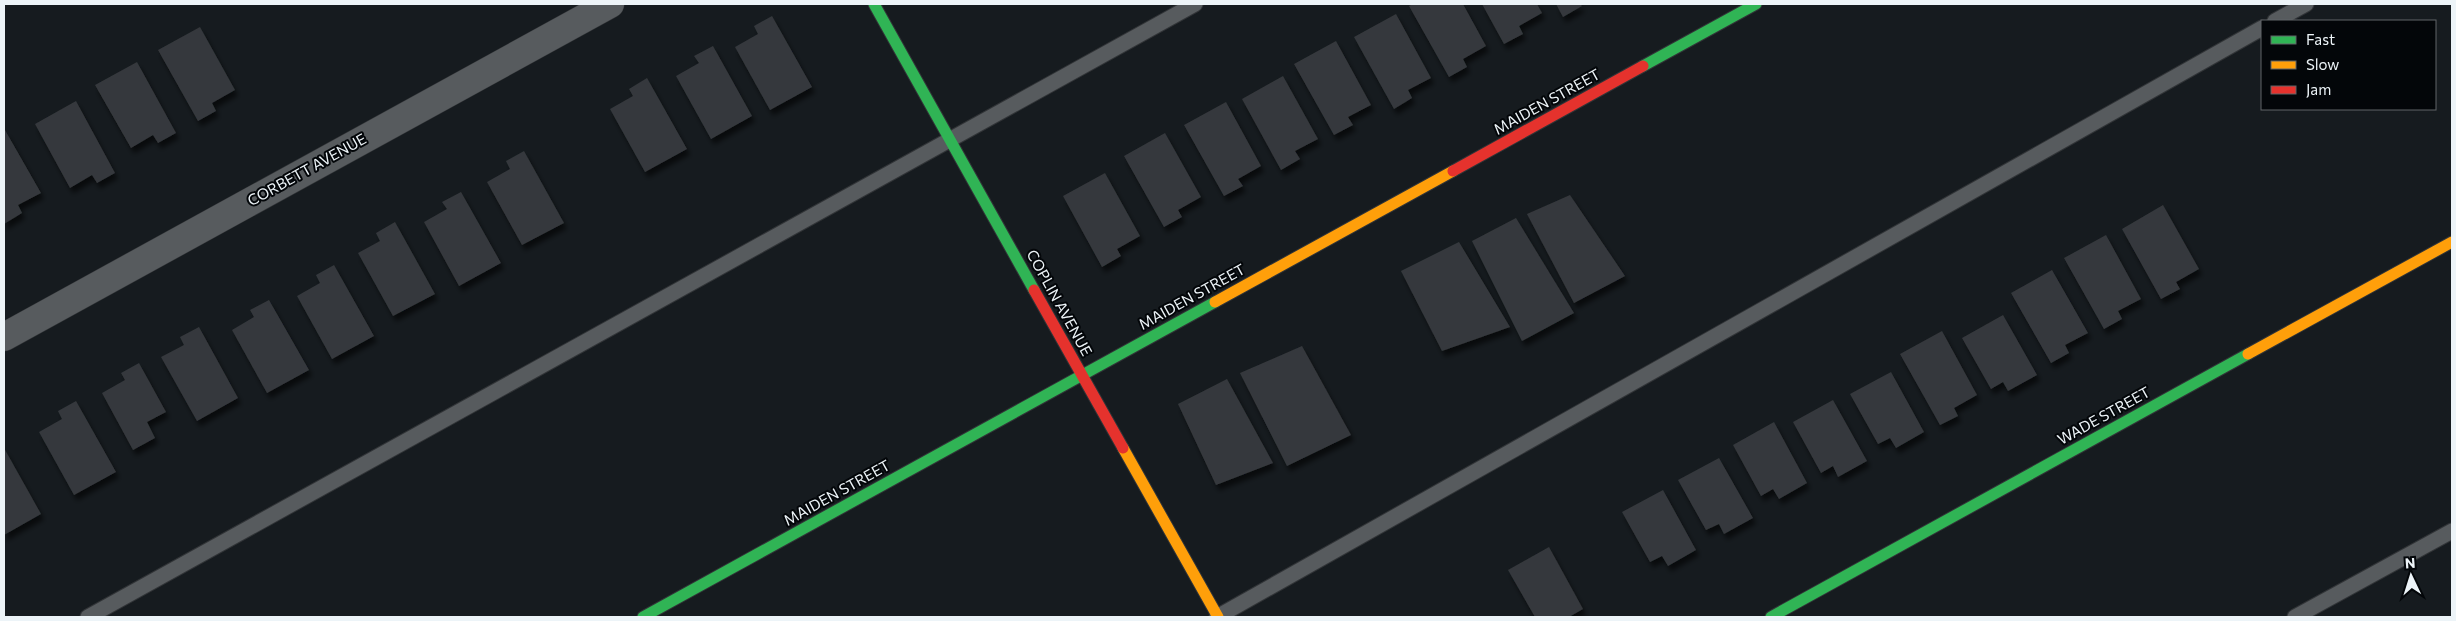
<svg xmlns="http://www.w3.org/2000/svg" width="2456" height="621" viewBox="0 0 2456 621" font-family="Commissioner,sans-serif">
<defs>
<filter id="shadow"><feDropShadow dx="3" dy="5.5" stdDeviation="2.5" flood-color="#0009"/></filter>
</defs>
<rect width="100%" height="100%" fill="#161b1f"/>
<g fill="#35383c" filter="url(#shadow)">
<polygon points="1413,4 1463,4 1486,46 1463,59 1467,67 1449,77 1409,6"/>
<polygon points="1482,4 1537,4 1542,13 1519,26 1523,34 1504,44"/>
<polygon points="1556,4 1580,4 1582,6 1563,17"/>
<polygon points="1396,14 1431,78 1408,90 1412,98 1394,109 1354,37"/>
<polygon points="772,16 812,87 770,110 735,47 758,34 754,26"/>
<polygon points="200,27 235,90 212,103 216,111 198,121 158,50"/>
<polygon points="1336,41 1371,105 1348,117 1353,125 1334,135 1294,64"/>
<polygon points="713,46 752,116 711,139 676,76 699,63 694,56"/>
<polygon points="137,62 176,133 158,143 153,135 131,148 95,85"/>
<polygon points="1283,76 1318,139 1295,151 1300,159 1281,170 1242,99"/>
<polygon points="647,78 687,149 645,172 610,109 633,96 629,89"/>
<polygon points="76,101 115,173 97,183 92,175 70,188 35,124"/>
<polygon points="1226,102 1261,166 1238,179 1243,186 1224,196 1184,125"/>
<polygon points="5,130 41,193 18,205 22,213 4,224"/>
<polygon points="1165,133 1201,197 1178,210 1182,217 1164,227 1124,156"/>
<polygon points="524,151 564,223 522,245 487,182 510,169 506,161"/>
<polygon points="1105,173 1140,236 1117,249 1121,256 1102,267 1063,196"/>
<polygon points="461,192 501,263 459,286 424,222 447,209 442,202"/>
<polygon points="1570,195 1625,276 1574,303 1527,214"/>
<polygon points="2163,205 2199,269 2176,282 2180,289 2161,299 2122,229"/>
<polygon points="1516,218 1574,313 1522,341 1472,241"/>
<polygon points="395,222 435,294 393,316 358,253 380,241 376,233"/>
<polygon points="2106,235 2141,299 2118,311 2122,319 2104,329 2064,258"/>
<polygon points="1459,242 1510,327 1442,351 1401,271"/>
<polygon points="334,265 374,336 332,359 297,296 320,283 316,275"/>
<polygon points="2052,270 2088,333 2065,345 2069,353 2051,363 2011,293"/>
<polygon points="269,300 309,370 267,393 232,330 254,317 250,310"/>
<polygon points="2003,315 2037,375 2008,391 2003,382 1991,389 1962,338"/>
<polygon points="199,327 238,398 197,421 161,357 184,345 180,337"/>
<polygon points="1942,331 1977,395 1954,408 1958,416 1940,425 1900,354"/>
<polygon points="1302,346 1351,435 1287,466 1240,373"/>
<polygon points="139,363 166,412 147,422 155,438 133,450 102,393 125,380 121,373"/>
<polygon points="1891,372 1924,432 1896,448 1890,438 1878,444 1850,394"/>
<polygon points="1227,379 1273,463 1216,485 1178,404"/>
<polygon points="1833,400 1867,461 1838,477 1833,466 1821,473 1793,422"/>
<polygon points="76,401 116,472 74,495 39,432 62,419 58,411"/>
<polygon points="1774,422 1807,483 1779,499 1773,489 1761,496 1733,445"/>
<polygon points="4,448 41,514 4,535"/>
<polygon points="1719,458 1753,518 1724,534 1719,524 1706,530 1678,480"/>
<polygon points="1663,490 1696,550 1668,566 1662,556 1650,562 1622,512"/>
<polygon points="1549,547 1583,609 1569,617 1535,617 1508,570"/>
</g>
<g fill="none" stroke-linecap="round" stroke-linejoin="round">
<g stroke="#313437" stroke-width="17">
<g id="lane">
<polyline points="2275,21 2306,4"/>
<polyline points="88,617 1195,4"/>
<polyline points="1217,617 2262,28"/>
<polyline points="2295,617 2452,531"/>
</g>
</g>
<g stroke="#313437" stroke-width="29">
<polyline id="street" points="4,337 610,4"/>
</g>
<g stroke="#313437" stroke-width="13">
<g id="fast">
<polyline points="874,4 1034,290"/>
<polyline points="1643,66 1756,4"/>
<polyline points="643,617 1215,302"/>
<polyline points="1771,617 2248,354"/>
</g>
</g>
<g stroke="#313437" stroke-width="13">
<g id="slow">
<polyline points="1215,302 1453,171"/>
<polyline points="2248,354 2452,242"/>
<polyline points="1123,448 1218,617"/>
</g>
</g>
<g stroke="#313437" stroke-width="13">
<g id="jam">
<polyline points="1453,171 1643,66"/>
<polyline points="1034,290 1123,448"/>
</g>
</g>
<use href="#lane" stroke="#575b5e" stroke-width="15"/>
<use href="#street" stroke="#575b5e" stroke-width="28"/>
<use href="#fast" stroke="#30b455" stroke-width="11"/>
<use href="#slow" stroke="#ff9f0a" stroke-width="11"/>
<use href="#jam" stroke="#e5322d" stroke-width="11"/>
</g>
<g text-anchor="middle" stroke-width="4" stroke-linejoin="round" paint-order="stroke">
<g font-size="15" fill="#edf4f8" stroke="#030609">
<text transform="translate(1547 102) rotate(-29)" y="5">MAIDEN STREET</text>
<text transform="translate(307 170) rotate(-29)" y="5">CORBETT AVENUE</text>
<text transform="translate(1192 297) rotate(-29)" y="5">MAIDEN STREET</text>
<text transform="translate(1059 303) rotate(61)" y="5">COPLIN AVENUE</text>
<text transform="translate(2104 416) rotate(-29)" y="5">WADE STREET</text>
<text transform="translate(837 493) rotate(-29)" y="5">MAIDEN STREET</text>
</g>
</g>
<rect width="2456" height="621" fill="none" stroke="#edf4f8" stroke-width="10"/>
<rect x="2261" y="20" width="175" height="90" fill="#030609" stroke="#616569"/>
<rect x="2271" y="36" width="25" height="8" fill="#30b455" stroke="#616569"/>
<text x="2306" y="45" font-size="15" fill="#edf4f8">Fast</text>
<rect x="2271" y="61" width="25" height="8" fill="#ff9f0a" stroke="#616569"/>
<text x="2306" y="70" font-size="15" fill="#edf4f8">Slow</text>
<rect x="2271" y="86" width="25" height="8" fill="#e5322d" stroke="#616569"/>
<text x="2306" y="95" font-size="15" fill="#edf4f8">Jam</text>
<g transform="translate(2411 576) rotate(356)" stroke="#030609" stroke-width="4" paint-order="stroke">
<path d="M0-4L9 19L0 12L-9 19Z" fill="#edf4f8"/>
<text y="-8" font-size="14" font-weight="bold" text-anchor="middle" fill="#edf4f8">N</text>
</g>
</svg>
